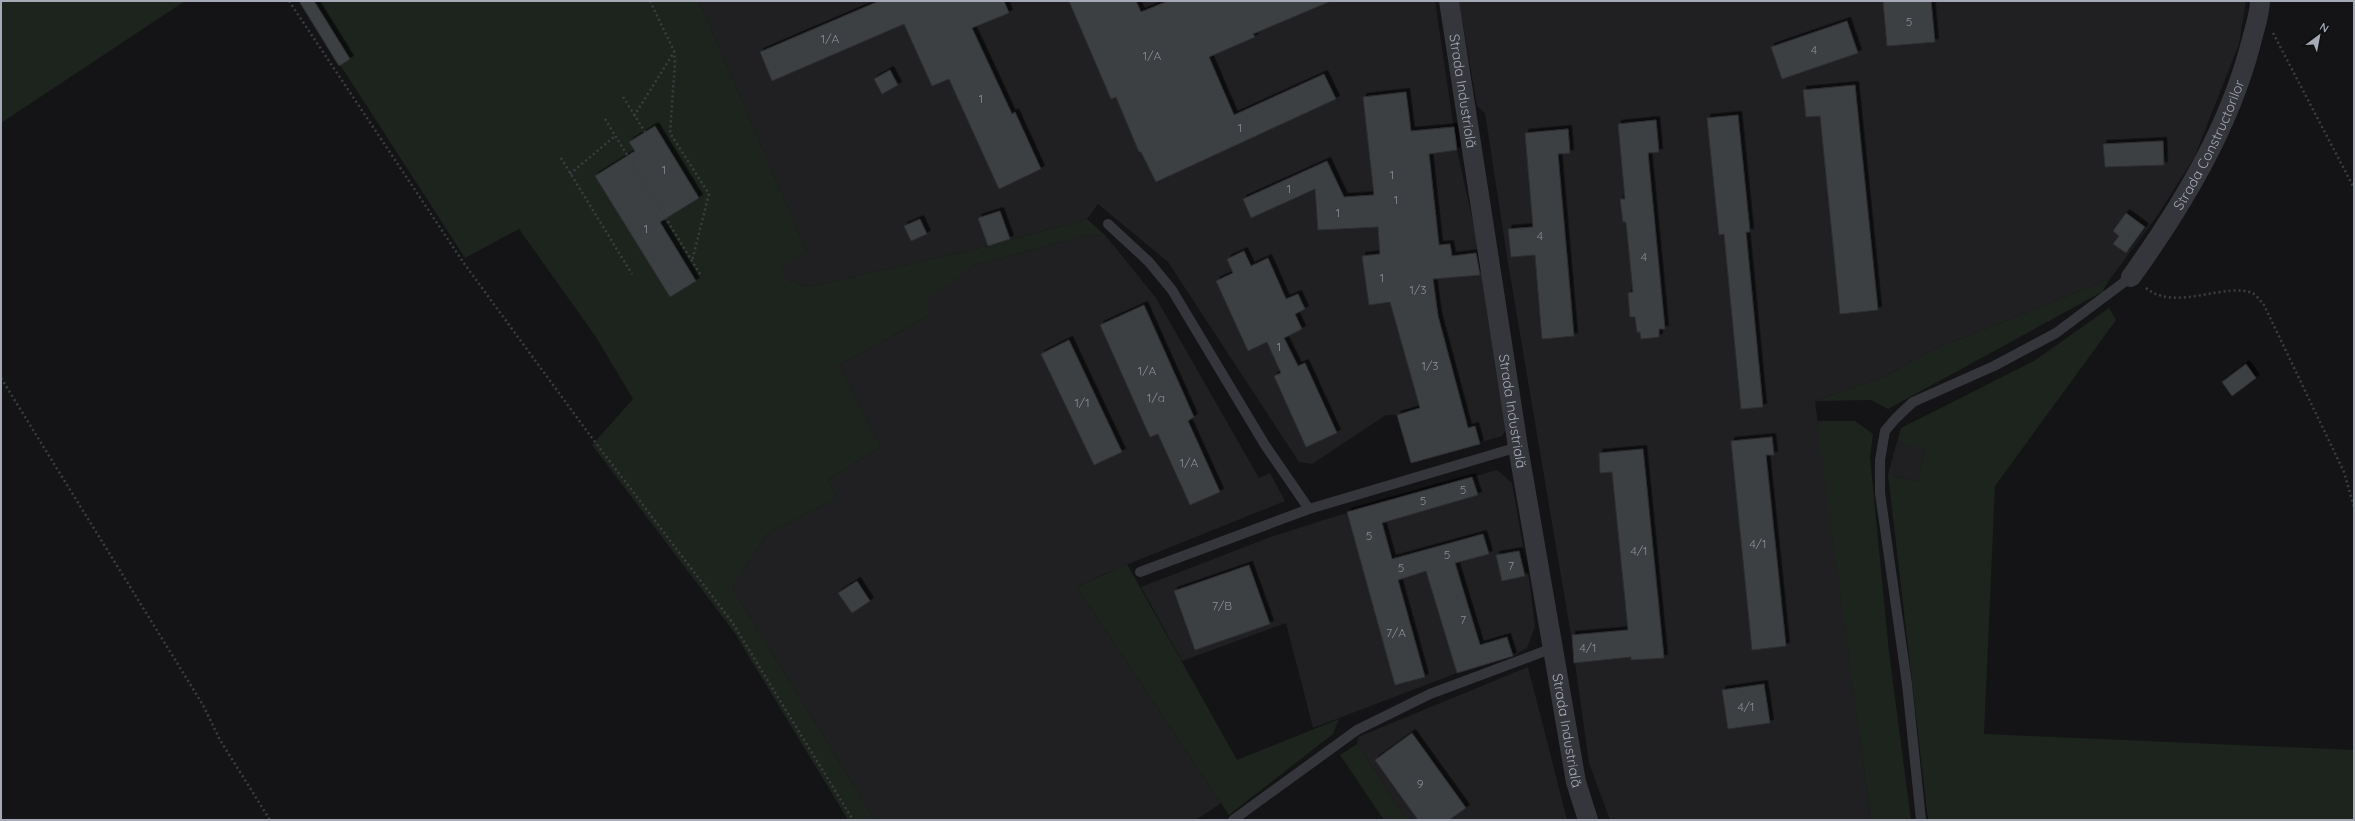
<svg xmlns="http://www.w3.org/2000/svg" width="2355" height="821" viewBox="0 0 2355 821" font-family="Quicksand,sans-serif">
<defs>
<filter id="shadow"><feDropShadow dx="3.5" dy="-3.5" stdDeviation="0" flood-color="#0009"/></filter>
</defs>
<rect width="100%" height="100%" fill="#141416"/>
<g fill="#202023" fill-rule="evenodd">
<path d="M699,1H1435L1457,150L1480,253L1508,427L1502,436L1411,463L1397,415H1386L1312,464L1299,462L1168,262L1098,204L1087,219L988,246L808,287L786,279L779,269L806,251ZM1429,248L1438,316L1405,321Z"/>
<polygon points="1459,1 2246,1 2239,44 2194,158 2157,216 2110,279 1930,351 1886,376 1815,401 1871,820 1610,820 1589,763 1571,635 1508,263 1485,113 1477,106"/>
<polygon points="1088,235 1106,236 1156,298 1259,478 1270,473 1285,501 1106,573 1077,587 1221,803 1196,820 875,820 732,588 768,533 837,498 828,480 880,447 839,365 932,314 925,301 975,265"/>
<polygon points="1897,442 1925,449 1917,482 1888,474"/>
<polygon points="1497,470 1512,483 1530,585 1535,627 1527,648 1513,656 1457,673 1313,728 1286,623 1182,661 1141,587 1268,538 1327,519"/>
<polygon points="1528,667 1567,820 1407,820 1357,744 1358,737"/>
</g>
<g fill="#1c241d">
<polygon points="1,1 185,1 1,123"/>
<polygon points="299,1 699,1 806,251 780,269 786,279 808,287 988,246 1087,219 1106,236 1088,235 975,265 926,301 932,314 839,365 880,447 828,480 837,498 768,533 732,588 875,820 848,820 734,632 592,445 633,399 596,337 519,229 465,258"/>
<polygon points="2110,279 2102,292 1888,409 1871,400 1815,401 1886,376 1930,351"/>
<polygon points="2109,308 2116,320 1995,486 1984,734 2354,750 2354,820 1928,820 1888,474 1917,482 1925,450 1897,442 1901,428 2034,361"/>
<polygon points="1817,421 1855,421 1873,434 1870,457 1889,652 1911,820 1871,820"/>
<polygon points="1127,564 1237,760 1339,719 1333,734 1229,815 1077,587"/>
<polygon points="1357,744 1407,820 1384,820 1340,755"/>
</g>
<g fill="#3e3f43" stroke="#2e2e32" filter="url(#shadow)">
<polygon points="299,1 314,1 350,59 339,66"/>
<polygon points="879,1 1004,1 1009,13 972,28 1012,114 1015,112 1041,169 999,189 949,79 932,86 904,24 772,81 760,52"/>
<polygon points="1069,1 1136,1 1141,12 1168,1 1331,1 1253,34 1255,37 1209,57 1234,115 1324,74 1336,99 1156,182 1141,152 1139,152 1116,97 1111,99"/>
<polygon points="1883,1 1931,1 1935,42 1887,46"/>
<polygon points="1847,21 1858,53 1782,79 1771,47"/>
<polygon points="890,70 898,85 882,94 874,79"/>
<polygon points="1855,85 1878,310 1840,314 1820,116 1806,117 1803,90"/>
<polygon points="1406,92 1411,131 1454,127 1457,150 1429,154 1439,245 1450,244 1452,256 1476,253 1480,275 1433,279 1438,316 1468,428 1475,426 1480,444 1411,463 1397,415 1420,408 1390,302 1369,305 1362,256 1380,254 1378,227 1318,230 1315,189 1251,218 1243,199 1327,161 1344,197 1374,195 1363,97"/>
<polygon points="1738,115 1750,232 1746,232 1763,407 1741,409 1724,234 1719,235 1707,118"/>
<polygon points="1656,120 1659,152 1648,153 1665,329 1659,329 1659,337 1641,339 1640,332 1637,332 1635,317 1630,317 1628,293 1633,292 1626,222 1623,222 1620,199 1625,199 1618,124"/>
<polygon points="655,126 699,198 660,222 696,281 670,297 595,176 635,151 629,142"/>
<polygon points="1568,129 1570,153 1558,154 1574,336 1542,339 1535,255 1511,257 1508,229 1533,227 1525,133"/>
<polygon points="2163,141 2164,165 2105,167 2103,144"/>
<polygon points="1000,211 1010,239 988,246 978,218"/>
<polygon points="2126,213 2145,227 2126,253 2113,244 2119,236 2113,231"/>
<polygon points="920,219 927,234 911,241 904,226"/>
<polygon points="1244,251 1251,266 1268,258 1286,299 1298,294 1305,309 1295,314 1302,329 1284,338 1298,366 1305,363 1337,433 1306,447 1274,376 1281,373 1267,342 1248,351 1216,281 1233,273 1227,259"/>
<polygon points="1144,305 1194,417 1188,421 1220,492 1190,505 1158,434 1150,437 1100,325"/>
<polygon points="1069,340 1122,452 1094,465 1041,354"/>
<polygon points="2246,364 2256,378 2232,396 2222,382"/>
<polygon points="1772,437 1774,455 1766,455 1786,646 1752,650 1731,441"/>
<polygon points="1643,449 1664,658 1631,660 1631,657 1574,663 1572,635 1628,630 1612,472 1600,473 1599,453"/>
<polygon points="1472,477 1478,495 1382,523 1392,559 1483,534 1489,554 1455,563 1480,645 1507,637 1513,656 1457,673 1426,571 1398,580 1425,677 1395,685 1347,512"/>
<polygon points="1519,551 1525,576 1502,581 1496,555"/>
<polygon points="1249,565 1270,624 1195,650 1174,591"/>
<polygon points="857,581 870,601 852,613 838,593"/>
<polygon points="1764,684 1770,723 1728,729 1722,690"/>
<polygon points="1412,733 1466,808 1449,820 1418,820 1375,760"/>
</g>
<g fill="none" stroke-linecap="round" stroke-linejoin="round">
<g stroke="#3b3d42" stroke-width="2.5" stroke-dasharray="2 3" stroke-linecap="butt">
<polyline points="289,1 463,262 589,434 732,622 853,820"/>
<polyline points="650,1 674,51 675,63 670,133 709,194 692,261"/>
<polyline points="2273,33 2354,188"/>
<polyline points="623,97 645,132"/>
<polyline points="634,116 674,52"/>
<polyline points="605,119 700,274"/>
<polyline points="561,158 632,274"/>
<polyline points="570,174 615,136"/>
<path d="M2146,288C2176,313 2229,280 2254,294C2257,296 2260,301 2263,303L2344,472L2354,507"/>
<polyline points="1,378 203,705 220,740 270,820"/>
</g>
<g stroke="#35363b" stroke-width="10">
<polyline points="1108,224 1149,262 1172,290 1265,445 1309,509"/>
<polyline points="1140,572 1309,509 1518,447"/>
<polyline points="1233,820 1357,730 1430,694 1553,648"/>
<polyline points="1921,820 1907,684 1880,493 1880,460 1885,431 1896,418 1913,402 1994,366 2056,333 2131,277"/>
</g>
<g stroke="#35363b" stroke-width="20">
<path id="s1" d="M1449,1L1518,447L1576,782L1588,820"/>
<path id="s2" d="M2131,277C2182,206 2229,128 2251,43C2254,30 2260,14 2260,1"/>
</g>
</g>
<g text-anchor="middle" stroke-width="4" stroke-linejoin="round" paint-order="stroke">
<g font-size="12" fill="#8b8f99">
<text x="1909" y="26">5</text>
<text x="830" y="43">1/A</text>
<text x="1814" y="54">4</text>
<text x="1152" y="60">1/A</text>
<text x="981" y="103">1</text>
<text x="1240" y="132">1</text>
<text x="664" y="174">1</text>
<text x="1392" y="179">1</text>
<text x="1289" y="193">1</text>
<text x="1396" y="204">1</text>
<text x="1338" y="217">1</text>
<text x="646" y="233">1</text>
<text x="1540" y="240">4</text>
<text x="1644" y="261">4</text>
<text x="1382" y="282">1</text>
<text x="1418" y="294">1/3</text>
<text x="1279" y="351">1</text>
<text x="1430" y="370">1/3</text>
<text x="1147" y="375">1/A</text>
<text x="1156" y="402">1/a</text>
<text x="1082" y="407">1/1</text>
<text x="1189" y="467">1/A</text>
<text x="1463" y="494">5</text>
<text x="1423" y="505">5</text>
<text x="1369" y="540">5</text>
<text x="1758" y="548">4/1</text>
<text x="1639" y="555">4/1</text>
<text x="1447" y="559">5</text>
<text x="1511" y="570">7</text>
<text x="1401" y="572">5</text>
<text x="1222" y="610">7/B</text>
<text x="1463" y="624">7</text>
<text x="1396" y="637">7/A</text>
<text x="1588" y="652">4/1</text>
<text x="1746" y="711">4/1</text>
<text x="1420" y="788">9</text>
</g>
<g font-size="14" fill="#a5aab6" stroke="#0f0f11">
<text dy="5" stroke="none"><textPath href="#s1" startOffset="91">Strada Industrială</textPath></text>
<text dy="5" stroke="none"><textPath href="#s2" startOffset="154">Strada Constructorilor</textPath></text>
<text dy="5" stroke="none"><textPath href="#s1" startOffset="415">Strada Industrială</textPath></text>
<text dy="5" stroke="none"><textPath href="#s1" startOffset="739">Strada Industrială</textPath></text>
</g>
</g>
<rect width="2355" height="821" fill="none" stroke="#a5aab6" stroke-width="4"/>
<g transform="translate(2319 36) rotate(32)" stroke="#0f0f11" stroke-width="3" paint-order="stroke">
<path d="M0-3L7 15L0 10L-7 15Z" fill="#a5aab6"/>
<text y="-6" font-size="11" font-weight="bold" text-anchor="middle" fill="#a5aab6">N</text>
</g>
</svg>
